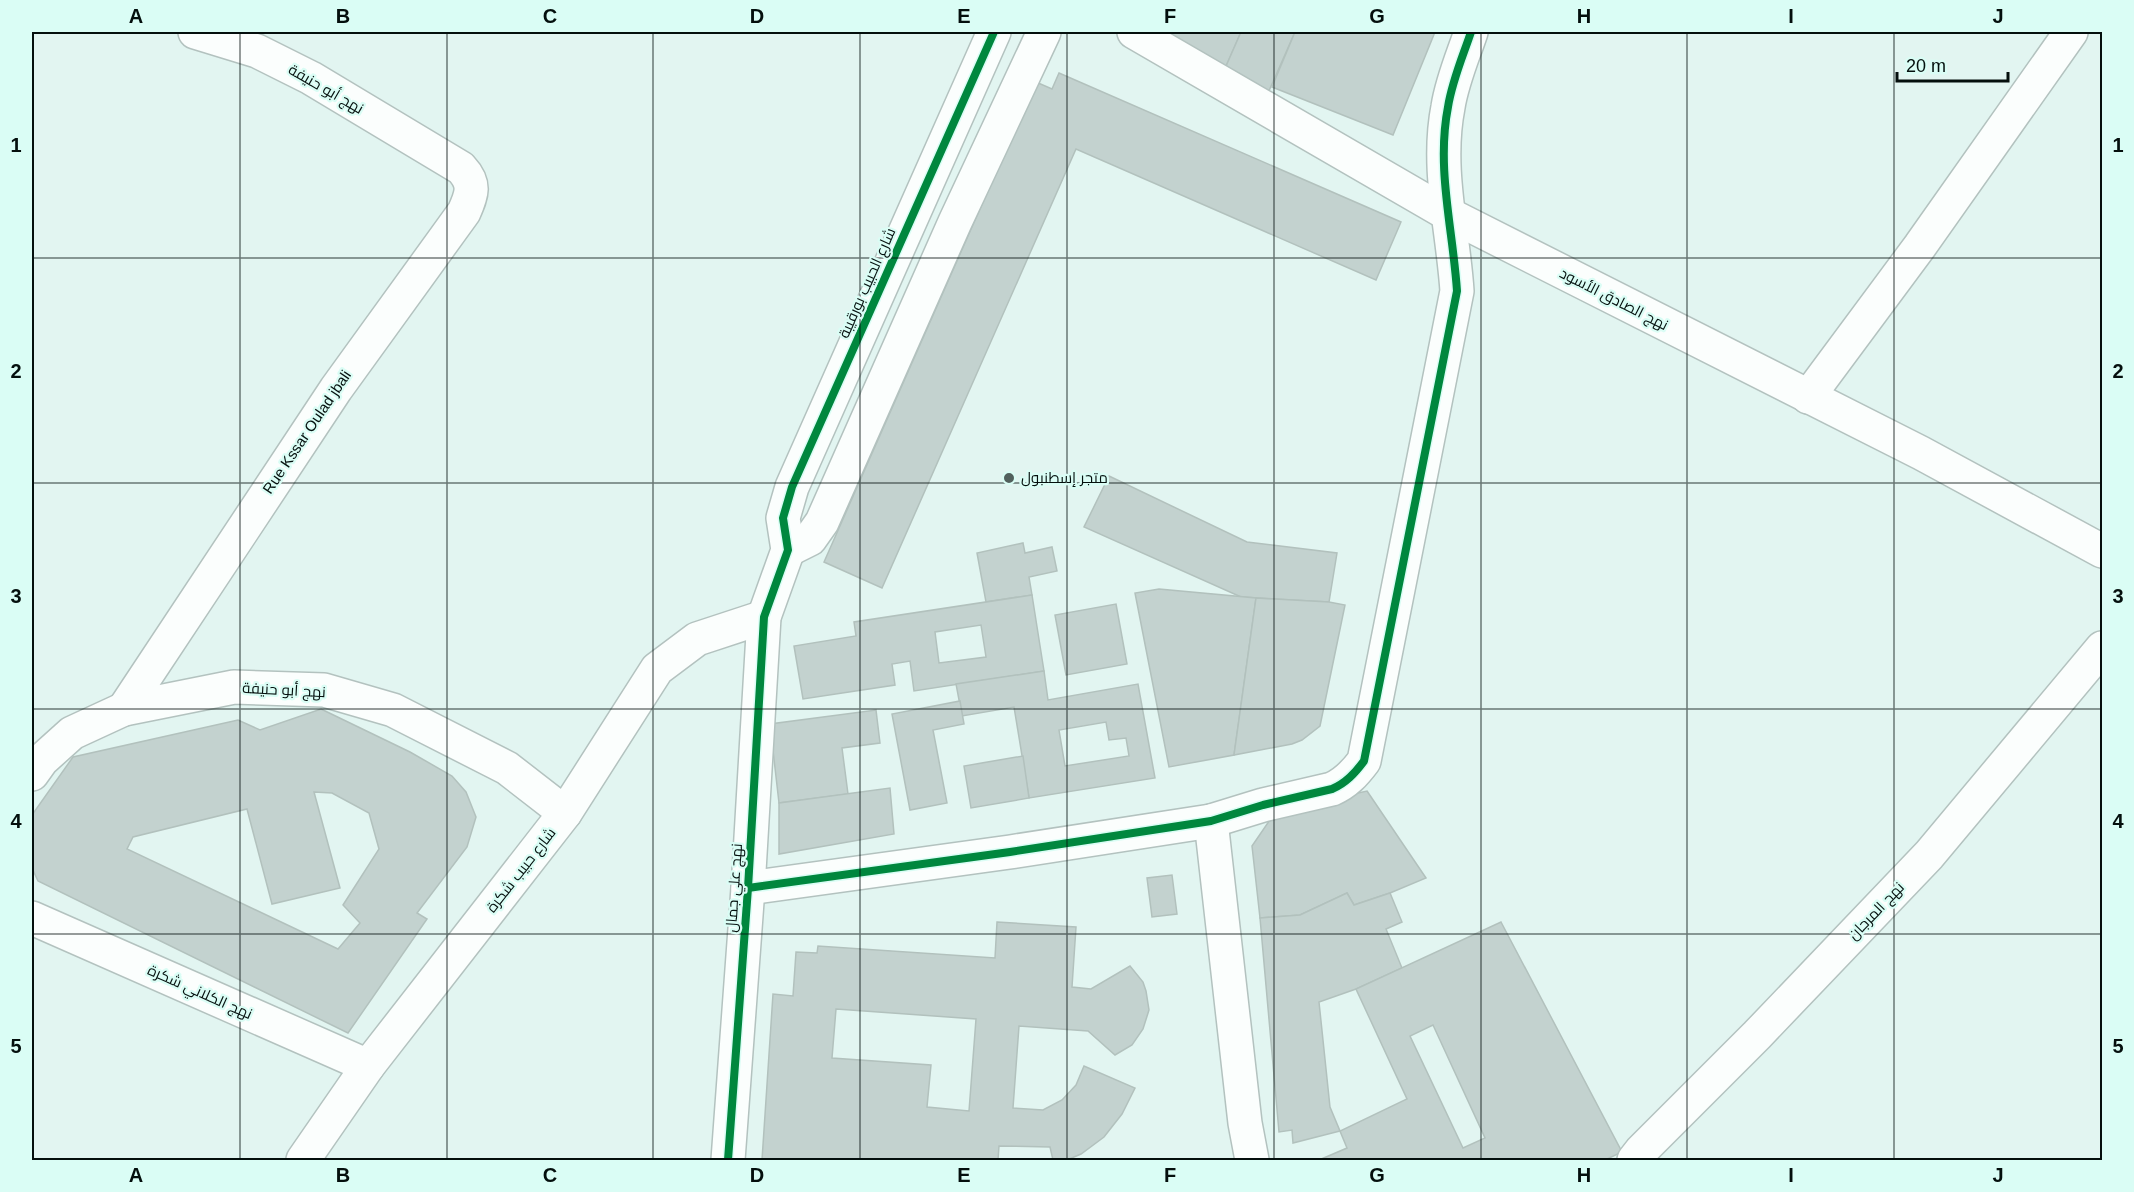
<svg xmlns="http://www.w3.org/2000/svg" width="2134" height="1192" viewBox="0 0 2134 1192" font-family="Arial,Cairo,sans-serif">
<rect width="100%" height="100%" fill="#e2f5f1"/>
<g fill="#c3d2cf" stroke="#b2c1bd" stroke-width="1.5" fill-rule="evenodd">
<polygon points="1125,32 1241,32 1223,73"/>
<polygon points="1241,32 1295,32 1268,93 1223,73"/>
<polygon points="1295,32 1435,32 1393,135 1272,87"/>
<polygon points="1059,73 1401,222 1376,280 1076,149 882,588 824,562 1036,82 1052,89"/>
<polygon points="1109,476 1247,542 1337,553 1329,602 1241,597 1084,527"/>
<polygon points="1023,543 1025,553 1052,547 1057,571 1029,577 1032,595 986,602 977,553"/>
<polygon points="1159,589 1256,598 1234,755 1169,767 1135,593"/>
<path d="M1032,595L1044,671L914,691L910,661L892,664L895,685L803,699L794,646L856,636L854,622ZM981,625L986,657L939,663L935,632Z"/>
<polygon points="1256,598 1329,602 1345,605 1320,726 1302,740 1292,744 1234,755"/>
<polygon points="1116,604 1127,664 1066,675 1055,615"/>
<path d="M1044,671L1048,700L1138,684L1155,778L1029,798L1014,707L962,716L956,684ZM1106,722L1109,740L1126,738L1129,756L1065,766L1059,730Z"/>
<polygon points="960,701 964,724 933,730 947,803 910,810 892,714"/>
<path d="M321,709L410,752L452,776L466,792L476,817L467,847L417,913L427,919L348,1033L38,881L32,868V815L73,757L238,720L260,730ZM314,792L332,793L369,813L379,849L343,905L360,923L338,949L127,849L133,837L247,809L272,904L340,888Z"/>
<polygon points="876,710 880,743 842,748 848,794 779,803 770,724"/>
<polygon points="1023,756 1029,798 971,808 964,766"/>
<polygon points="890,788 894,834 779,854 779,803"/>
<polygon points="1367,791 1426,878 1390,893 1354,905 1347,893 1300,915 1260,918 1252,846 1276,811"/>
<polygon points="1172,875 1177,914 1152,917 1147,878"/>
<polygon points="1347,893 1354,905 1390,893 1402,922 1386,929 1402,968 1356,989 1319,1002 1330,1107 1340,1131 1293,1143 1292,1130 1279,1132 1260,918 1300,915"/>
<path d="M997,922L1076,927L1072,987L1091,989L1130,966L1143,982L1146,991L1149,1010L1143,1029L1132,1045L1115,1055L1088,1031L1019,1026L1013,1108L1043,1110L1062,1100L1076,1085L1084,1066L1135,1088L1122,1114L1104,1137L1081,1154L1067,1160H1053L1050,1147L999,1146L998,1160H762L773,994L793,996L796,952L817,953L818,946L995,958ZM836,1009L976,1019L969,1111L927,1107L931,1065L832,1058Z"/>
<path d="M1501,922L1622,1152L1605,1160H1319L1347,1148L1340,1131L1407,1099L1356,989ZM1433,1025L1485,1138L1463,1148L1410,1036Z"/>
</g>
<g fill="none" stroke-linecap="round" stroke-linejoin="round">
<g stroke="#b3c2bf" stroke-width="36">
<g id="minor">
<polyline points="1134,32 1448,214 1921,453 2102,551"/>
<polyline points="1808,397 1920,246 2071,32"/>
<path d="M124,709L336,389L464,212C472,194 476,184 461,168L311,78L257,51L195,32"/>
<polyline points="32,774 42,760 72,733 124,709 234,687 324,690 393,710 507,768 565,813"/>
<polyline points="1211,821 1245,1123 1252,1160"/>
<path d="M748,888L1010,852L1211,821L1263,805L1332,789C1346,783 1355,773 1364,761L1457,291C1453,230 1436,168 1448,107C1452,81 1463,56 1471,32"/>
<polyline points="32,918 368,1066"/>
<polyline points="1634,1160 1641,1151 1757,1035 1929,855 2102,648"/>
</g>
</g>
<g stroke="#b3c2bf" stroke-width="36">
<g id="tertiary">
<polyline points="788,550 810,539 822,522 955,222 1044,32"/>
<polyline points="303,1160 368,1066 565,813 657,669 697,639 764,617"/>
<polyline points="728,1160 748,888 764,617 788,550 783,518 792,487 994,32"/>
</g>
</g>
<use href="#minor" stroke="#fbfefd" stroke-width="33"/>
<use href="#tertiary" stroke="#fbfefd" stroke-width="33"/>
<g stroke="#dafdf5" stroke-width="11">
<g id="cycleway">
<path d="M748,888L1010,852L1211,821L1263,805L1332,789C1346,783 1355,773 1364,761L1457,291C1453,230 1436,168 1448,107C1452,81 1463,56 1471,32"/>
<polyline points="728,1160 748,888 764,617 788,550 783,518 792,487 994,32"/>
</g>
</g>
<use href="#cycleway" stroke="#00873e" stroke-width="8"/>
</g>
<path fill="none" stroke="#040f0d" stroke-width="1.5" stroke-opacity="0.55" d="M240,32V1160M447,32V1160M653,32V1160M860,32V1160M1067,32V1160M1274,32V1160M1481,32V1160M1687,32V1160M1894,32V1160M32,258H2102M32,483H2102M32,709H2102M32,934H2102"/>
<circle fill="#52605d" stroke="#dafdf5" stroke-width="2" cx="1009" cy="478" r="6"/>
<g text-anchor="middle" stroke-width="4.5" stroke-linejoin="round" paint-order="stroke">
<g font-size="15" fill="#040f0d" stroke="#dafdf5">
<text transform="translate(326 89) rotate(30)" y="5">نهج أبو حنيفة</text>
<text transform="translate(867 283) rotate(-66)" y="5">شارع الحبيب بورقيبة</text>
<text transform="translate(1614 299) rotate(27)" y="5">نهج الصادق الأسود</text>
<text transform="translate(307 432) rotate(-56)" y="5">Rue Kssar Oulad jbali</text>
<text transform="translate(284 690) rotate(3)" y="5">نهج أبو حنيفة</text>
<text transform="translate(521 870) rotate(-52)" y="5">شارع حبيب شكرة</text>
<text transform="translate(734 888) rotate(-86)" y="5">نهج علي جمال</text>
<text transform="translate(1876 911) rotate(-46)" y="5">نهج المرجان</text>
<text transform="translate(200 992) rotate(24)" y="5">نهج الكلاني شكرة</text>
</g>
<g font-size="15" fill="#040f0d" stroke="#dafdf5" text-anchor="start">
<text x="1021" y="483">متجر إسطنبول</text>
</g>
</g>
<rect width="2134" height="1192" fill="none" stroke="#dafdf5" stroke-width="66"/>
<path d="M1897 72v9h111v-9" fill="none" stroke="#040f0d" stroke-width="3"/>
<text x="1906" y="72" font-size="18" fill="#040f0d" stroke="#dafdf5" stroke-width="4.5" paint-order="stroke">20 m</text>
<rect x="33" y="33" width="2068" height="1126" fill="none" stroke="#040f0d" stroke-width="2"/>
<g font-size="20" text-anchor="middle" font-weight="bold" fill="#040f0d">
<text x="136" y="23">A</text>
<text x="343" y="23">B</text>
<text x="550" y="23">C</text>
<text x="757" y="23">D</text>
<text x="964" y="23">E</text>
<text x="1170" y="23">F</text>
<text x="1377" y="23">G</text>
<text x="1584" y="23">H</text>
<text x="1791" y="23">I</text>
<text x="1998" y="23">J</text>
<text x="16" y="152">1</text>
<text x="2118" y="152">1</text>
<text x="16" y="378">2</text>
<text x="2118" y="378">2</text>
<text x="16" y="603">3</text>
<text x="2118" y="603">3</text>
<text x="16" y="828">4</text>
<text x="2118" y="828">4</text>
<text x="16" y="1053">5</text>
<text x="2118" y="1053">5</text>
<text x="136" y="1182">A</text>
<text x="343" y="1182">B</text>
<text x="550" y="1182">C</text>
<text x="757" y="1182">D</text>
<text x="964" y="1182">E</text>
<text x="1170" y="1182">F</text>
<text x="1377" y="1182">G</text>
<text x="1584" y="1182">H</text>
<text x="1791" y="1182">I</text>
<text x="1998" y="1182">J</text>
</g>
</svg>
